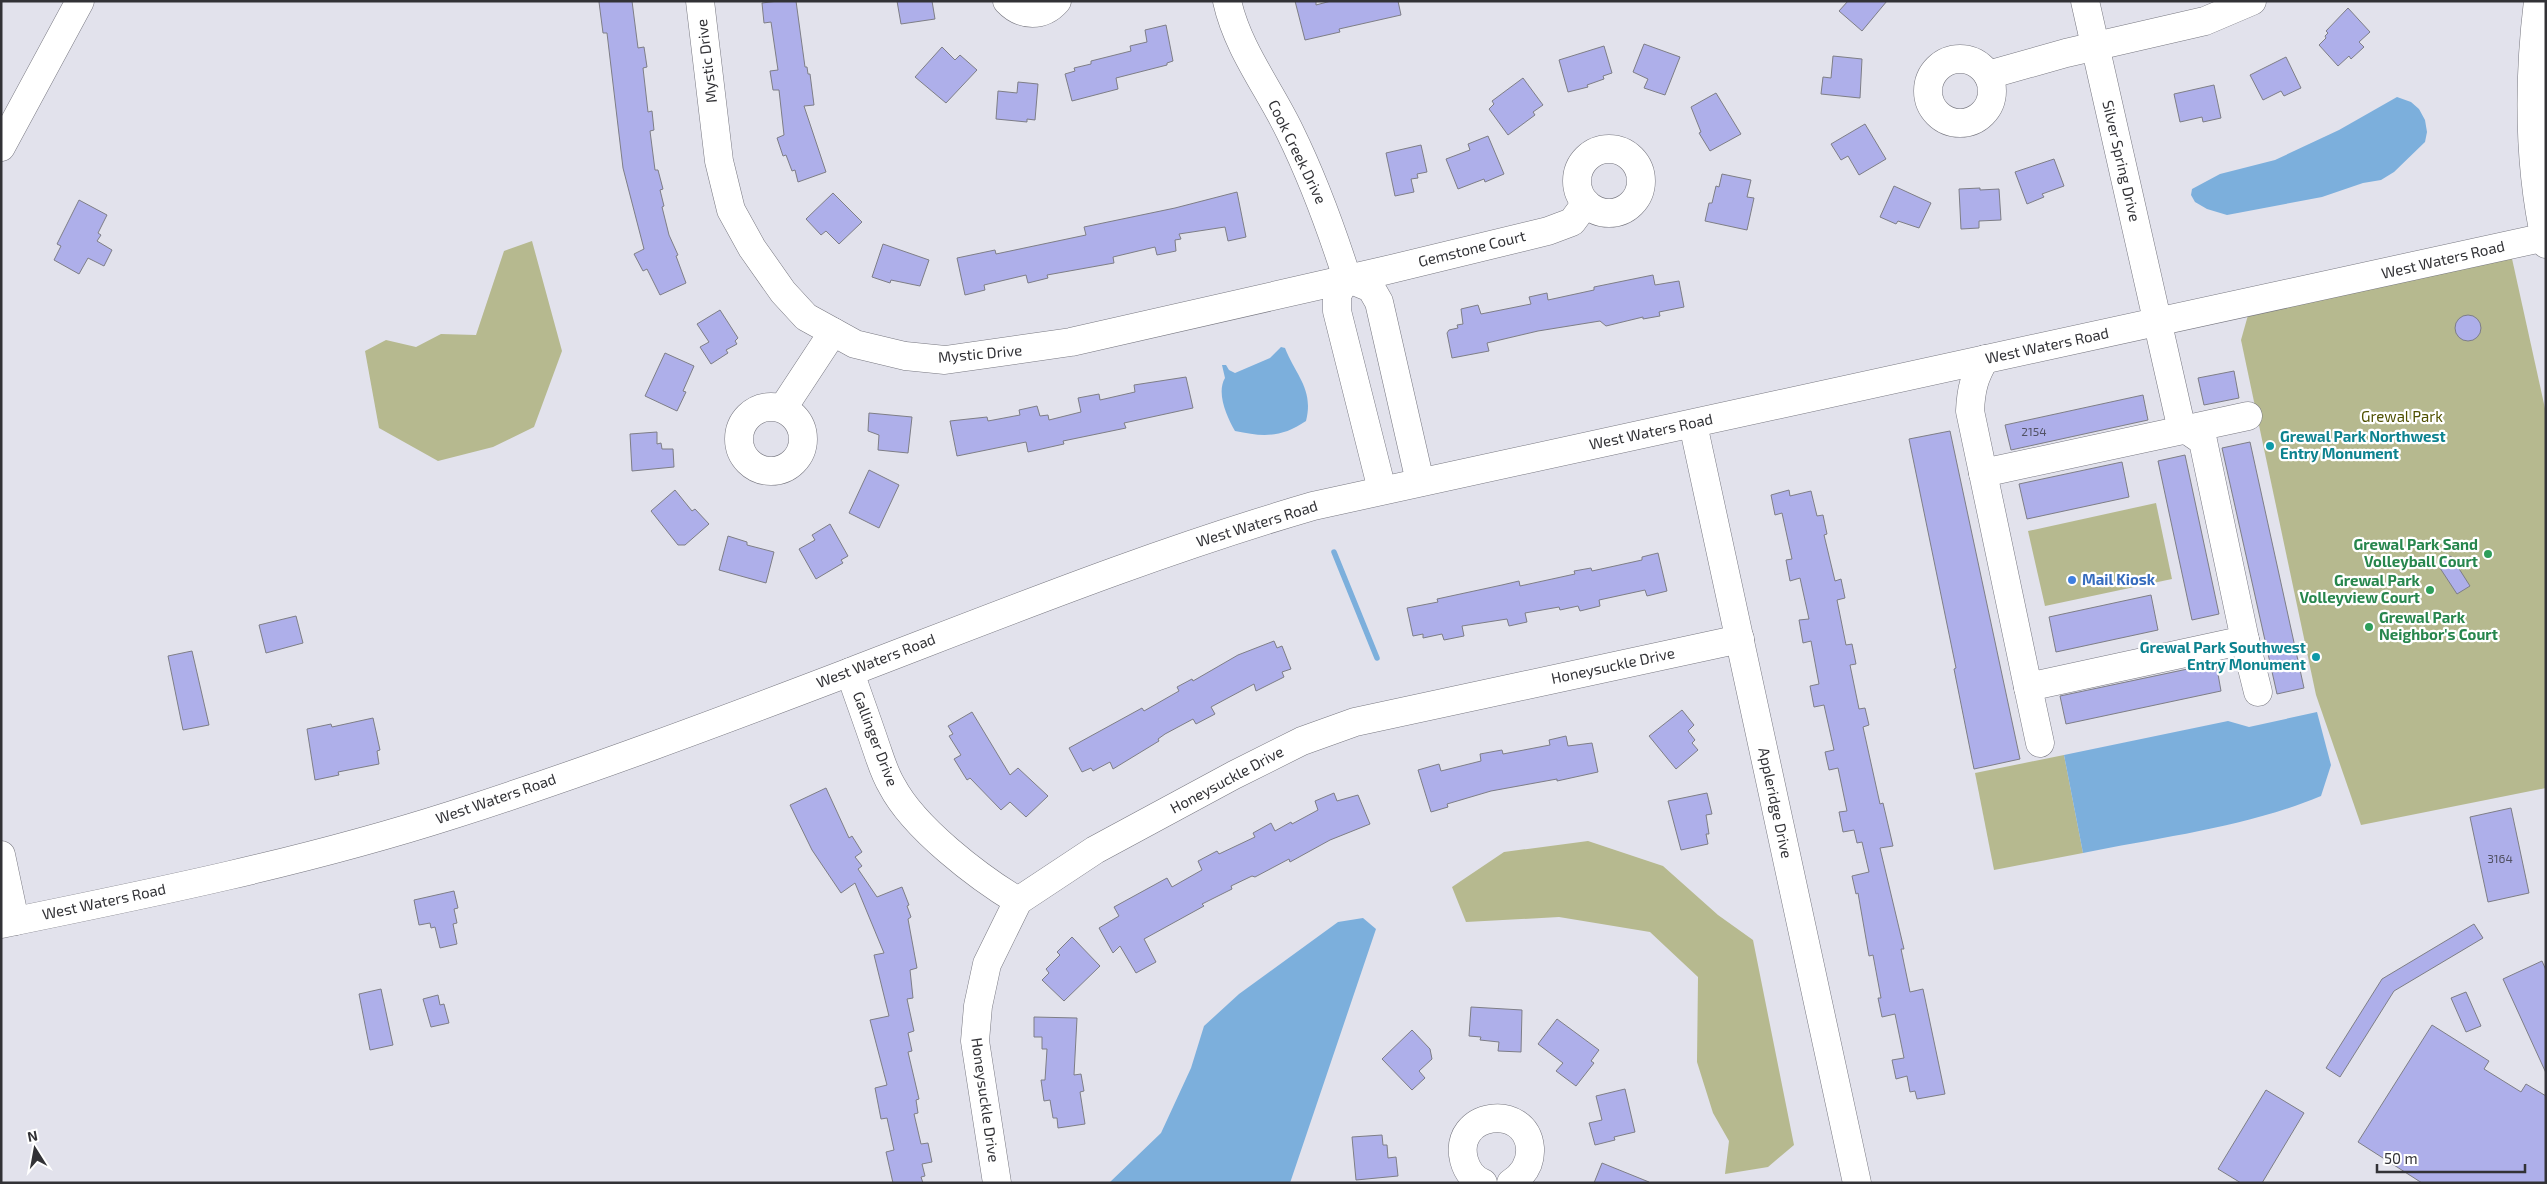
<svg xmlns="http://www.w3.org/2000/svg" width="2547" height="1184" viewBox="0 0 2547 1184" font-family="'Exo 2',sans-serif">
<rect width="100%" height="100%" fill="#e2e2ec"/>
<g fill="#b6b98f">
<polygon points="532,241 562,351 534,427 493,447 438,461 379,428 365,351 386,340 416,347 441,334 476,335 504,251"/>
<polygon points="2509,245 2546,413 2546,788 2361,825 2316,695 2241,340 2252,301"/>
<polygon points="2156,503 2172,579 2045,606 2028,531"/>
<polygon points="2064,755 2083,853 1994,870 1975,773"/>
<polygon points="1588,841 1663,866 1718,915 1753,940 1794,1145 1768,1167 1725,1174 1729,1141 1713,1113 1697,1062 1698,977 1650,932 1559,917 1466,922 1452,887 1504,852"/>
</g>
<g fill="#7cafdc">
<polygon points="2397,97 2411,102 2419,109 2425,120 2427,132 2425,142 2394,172 2381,180 2363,183 2322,197 2227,215 2207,209 2195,202 2191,195 2192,189 2220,174 2275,160 2339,130"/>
<path d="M1281,347L1285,348C1296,376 1314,389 1306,421C1281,438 1263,437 1235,431C1227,417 1216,393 1225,378L1222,365H1226L1229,370L1235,373L1270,358Z"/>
<path d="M2317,712L2331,765L2321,796C2247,827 2162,837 2083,853L2064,755L2228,721L2249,727Z"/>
<polygon points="1363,918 1376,929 1290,1183 1109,1183 1161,1133 1191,1068 1204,1026 1239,994 1338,922"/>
</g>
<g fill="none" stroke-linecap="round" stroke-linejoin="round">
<polyline stroke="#7cafdc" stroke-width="5.5" points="1334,552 1377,658"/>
</g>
<g fill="#aeafea" stroke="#7e7e86">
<polygon points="601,1 632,1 638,48 644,47 647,67 643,68 648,112 652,111 654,130 650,131 655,170 658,170 663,189 660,190 664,206 662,207 669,235 678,255 676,256 686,283 660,295 647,269 643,271 634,254 644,249 623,168 607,33 603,33 599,2"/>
<polygon points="778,1 796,1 805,67 807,67 808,74 810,74 814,105 804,106 826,172 798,182 795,170 792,171 786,155 783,156 777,138 784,135 779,90 773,90 770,71 778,70 771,22 764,23 762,3"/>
<polygon points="897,1 932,1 935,19 901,24"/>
<polygon points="1295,1 1316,1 1316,5 1331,1 1398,1 1401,15 1339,29 1340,32 1305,40"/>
<polygon points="1848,1 1887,1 1862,31 1839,11"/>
<polygon points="2348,8 2370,32 2359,42 2364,47 2351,59 2349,56 2338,66 2319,45 2326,38 2325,36 2328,33 2326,31"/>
<polygon points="1166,25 1173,61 1167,63 1167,65 1116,78 1118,89 1072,101 1065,74 1075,71 1074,68 1091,64 1091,61 1131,51 1130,46 1147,42 1145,30"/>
<polygon points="1644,44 1680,57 1665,95 1644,88 1648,79 1633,72"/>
<polygon points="1604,46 1612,73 1603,76 1604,79 1587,85 1588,87 1568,92 1559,60"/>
<polygon points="942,47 955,60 960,55 977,70 946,103 915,77"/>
<polygon points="1833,56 1862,59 1860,98 1821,94 1823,77 1831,78"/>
<polygon points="2286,57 2301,88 2284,96 2281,91 2263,100 2250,75"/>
<polygon points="1523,78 1543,105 1533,112 1535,115 1508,135 1489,109 1494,104 1492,101"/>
<polygon points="1018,82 1038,84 1035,120 1027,119 1027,122 996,119 998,91 1017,93"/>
<polygon points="2214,85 2221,118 2203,122 2202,117 2180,122 2174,94"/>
<polygon points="1716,93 1741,134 1710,151 1699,133 1701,132 1691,107"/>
<polygon points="1865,124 1886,159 1859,175 1848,156 1841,160 1831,144"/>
<polygon points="1488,136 1504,174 1485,182 1484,179 1458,189 1446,159 1470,150 1468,144"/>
<polygon points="1421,145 1427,172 1417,174 1418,178 1411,179 1414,192 1395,196 1386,153"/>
<polygon points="2054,159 2064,186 2042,194 2044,197 2027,204 2015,172"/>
<polygon points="1722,174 1751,180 1747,197 1754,198 1747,230 1705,221 1709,203 1712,203 1716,186 1719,187"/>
<polygon points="1894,186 1931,203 1919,228 1898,221 1896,224 1880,217"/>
<polygon points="1980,188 1980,190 1999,189 2001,220 1979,221 1979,228 1961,229 1959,189"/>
<polygon points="1237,192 1246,237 1228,241 1225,227 1179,234 1181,239 1175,240 1176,251 1157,255 1155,247 1113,257 1114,263 1047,275 1048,278 1028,283 1026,275 984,285 985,290 965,295 957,258 995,250 996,254 1086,235 1084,227 1175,208"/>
<polygon points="833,193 862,222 839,244 826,231 821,235 806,219"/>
<polygon points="79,200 107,215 98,233 101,235 97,241 112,250 104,266 88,258 79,274 54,260 61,246 57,244"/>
<polygon points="883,244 929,260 920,286 891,280 890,283 872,277"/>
<polygon points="1653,275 1655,285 1679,281 1684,307 1659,312 1660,316 1643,319 1643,317 1606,326 1600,321 1538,331 1487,343 1489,351 1452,358 1447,333 1449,330 1458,328 1457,325 1463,324 1461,309 1478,305 1481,314 1531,304 1529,297 1547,293 1548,300 1594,290 1594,287"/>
<polygon points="720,310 738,338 735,341 737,344 726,350 728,353 711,364 700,347 709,342 697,324"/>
<circle cx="2468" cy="328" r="13"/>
<polygon points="665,353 694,366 683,391 686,392 677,411 645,396"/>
<polygon points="2234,371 2239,398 2204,405 2198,378"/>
<polygon points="1186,377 1193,408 1124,423 1126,428 1063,441 1064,444 1028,452 1026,442 957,456 950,421 987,417 988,421 1020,415 1019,410 1037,406 1040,416 1048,415 1049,420 1081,412 1078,398 1099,394 1100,400 1135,392 1134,385"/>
<polygon points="2143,395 2148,420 2011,450 2005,425"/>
<polygon points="869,413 912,417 908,453 878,450 879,435 868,431"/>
<polygon points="1950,431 2020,759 1974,769 1954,669 1956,668 1909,439"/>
<polygon points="657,432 657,444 661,443 662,449 673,449 674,467 632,471 630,434"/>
<polygon points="2250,442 2304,688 2277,694 2222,448"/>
<polygon points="2185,455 2219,614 2192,620 2158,461"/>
<polygon points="2122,462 2129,497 2027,519 2019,484"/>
<polygon points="869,470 899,485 879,528 849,513"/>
<polygon points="675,490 692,511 695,509 709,524 685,545 678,545 651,511"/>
<polygon points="1789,490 1790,496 1811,491 1817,516 1823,515 1827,534 1824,535 1835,581 1841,579 1845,598 1837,600 1846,645 1852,644 1856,664 1850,665 1859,709 1865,708 1869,725 1863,727 1880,804 1883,803 1893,846 1880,848 1904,949 1901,949 1910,992 1923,989 1945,1094 1917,1099 1915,1091 1910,1092 1907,1076 1896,1079 1892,1060 1904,1058 1895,1014 1882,1017 1878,998 1881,998 1873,955 1869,956 1858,893 1856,894 1852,876 1869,872 1862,842 1857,843 1854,830 1843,832 1839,812 1847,811 1838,768 1829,770 1825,752 1834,750 1824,705 1814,707 1810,686 1819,684 1811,641 1803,643 1799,620 1809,619 1800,578 1790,581 1786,560 1792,559 1782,513 1775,515 1771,495"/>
<polygon points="830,524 848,556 841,560 843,563 816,579 799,549 815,540 812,535"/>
<polygon points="728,536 747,542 747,545 774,552 766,583 719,570"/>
<polygon points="1658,553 1667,591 1647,596 1645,590 1599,600 1600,606 1580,611 1578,606 1560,610 1559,607 1525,613 1527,622 1509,626 1507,619 1462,626 1464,636 1444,640 1442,634 1423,638 1423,634 1413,636 1407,608 1438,602 1437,599 1502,585 1519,581 1520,586 1575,574 1574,571 1591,568 1592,571 1642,560 1642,557"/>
<polygon points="2451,556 2470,586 2457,594 2438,565"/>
<polygon points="2151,595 2158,630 2056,652 2049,617"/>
<polygon points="296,616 303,643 266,653 259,625"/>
<polygon points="1274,641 1277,648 1282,646 1291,669 1282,672 1284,677 1256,691 1254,684 1211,707 1215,714 1196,724 1193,719 1165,734 1158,739 1159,741 1113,769 1110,762 1093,771 1091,768 1082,772 1069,748 1142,708 1144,711 1179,691 1177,687 1192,679 1193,681 1238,655"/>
<polygon points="192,651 209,725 183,730 168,656"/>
<polygon points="2216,663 2221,691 2066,724 2060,696"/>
<polygon points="1682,710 1694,725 1688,731 1695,740 1692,743 1698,750 1676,769 1649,736"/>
<polygon points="972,712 1010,775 1018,768 1048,796 1026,817 1010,802 1001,810 970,778 967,780 954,759 961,755 949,736 953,734 948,726"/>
<polygon points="373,718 380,750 377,751 379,764 338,772 339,775 315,780 307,729 331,724 332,727"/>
<polygon points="1566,736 1568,746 1592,743 1598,772 1557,781 1557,779 1491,791 1447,804 1448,807 1431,812 1418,770 1439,764 1441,771 1481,761 1480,754 1502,750 1503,754 1550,745 1549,740"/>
<polygon points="826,788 849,838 852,836 862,852 855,857 862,866 858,869 877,897 902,887 909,905 907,906 911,917 908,919 917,968 910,970 913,998 907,999 914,1031 908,1033 912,1051 908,1052 919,1099 916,1100 918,1113 914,1114 921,1144 928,1143 932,1162 922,1164 925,1176 921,1177 923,1183 893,1183 886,1152 894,1150 887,1118 881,1119 875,1088 887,1085 870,1020 889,1016 874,955 884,953 855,883 841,893 812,850 790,805"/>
<polygon points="1334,793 1337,801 1358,795 1370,824 1330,840 1290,862 1289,859 1255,877 1252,876 1231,886 1232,889 1202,904 1204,906 1144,939 1156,962 1136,973 1120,946 1113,953 1099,928 1119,916 1114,907 1167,878 1172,887 1202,870 1198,861 1217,851 1219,854 1255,837 1253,833 1271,823 1275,831 1291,822 1292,824 1318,810 1315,801"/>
<polygon points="1707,793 1712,814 1706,815 1709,834 1706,834 1708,844 1681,850 1668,801"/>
<polygon points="2511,808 2529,893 2488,902 2470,817"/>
<polygon points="454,891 458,908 454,909 457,923 453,924 457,944 440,948 435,927 431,928 430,923 419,925 414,900"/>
<polygon points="2474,924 2483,938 2394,991 2340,1077 2326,1068 2382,979"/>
<polygon points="1072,937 1100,966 1064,1001 1042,980 1049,973 1046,969 1060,955 1057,952"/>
<polygon points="2542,961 2546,970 2546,1073 2503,979"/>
<polygon points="381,989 393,1045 370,1050 359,994"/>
<polygon points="2466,992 2481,1026 2466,1032 2451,998"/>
<polygon points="438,995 440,1005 444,1004 449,1023 431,1027 423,999"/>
<polygon points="1471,1007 1522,1010 1521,1052 1498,1051 1499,1042 1480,1040 1481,1037 1469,1036"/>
<polygon points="1034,1017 1077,1018 1074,1075 1081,1074 1084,1091 1080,1092 1085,1124 1058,1128 1057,1118 1053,1118 1050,1100 1044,1101 1041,1080 1045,1080 1047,1049 1042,1049 1042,1037 1034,1037"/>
<polygon points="1557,1019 1599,1050 1591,1061 1594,1063 1576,1086 1556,1071 1563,1063 1538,1044"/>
<polygon points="2432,1025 2489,1061 2484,1069 2521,1092 2526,1084 2546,1096 2546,1183 2422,1183 2358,1142"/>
<polygon points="1412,1030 1430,1049 1432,1059 1419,1071 1425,1078 1412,1090 1382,1059"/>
<polygon points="1625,1089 1635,1132 1614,1137 1615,1140 1595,1145 1589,1123 1602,1120 1596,1096"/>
<polygon points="2266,1090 2304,1113 2262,1183 2241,1183 2218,1169"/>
<polygon points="1382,1135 1383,1145 1387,1145 1388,1158 1396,1157 1398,1176 1356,1180 1352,1137"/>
<polygon points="1602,1163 1649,1182 1649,1183 1594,1183"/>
</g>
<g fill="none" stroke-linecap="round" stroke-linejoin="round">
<g stroke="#787881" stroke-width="29">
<g id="minor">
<polyline points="700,1 719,161 731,210 752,248 783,292 806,317 855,344 905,356 945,360 1071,342 1383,271 1548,231 1572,222 1586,203"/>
<path d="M1007,1C1022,17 1043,17 1057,1"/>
<path d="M1227,1C1238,50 1269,88 1290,132C1313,179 1331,228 1347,278L1337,295V311L1382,490"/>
<path d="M2538,1C2528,83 2528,163 2546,244"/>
<circle cx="1960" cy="91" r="32"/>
<polyline points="1988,75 2066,53 2205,21 2252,1"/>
<polyline points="1,147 80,1"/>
<circle cx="1609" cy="181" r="32"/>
<polyline points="1347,278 1371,288 1379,302 1420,482"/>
<path d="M1985,359C1974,377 1971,390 1970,411L2028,687L2245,640L2203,441L2181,426L2085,1"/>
<circle cx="771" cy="439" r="32"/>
<polyline points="783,408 833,332"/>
<polyline points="1693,424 1857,1183"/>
<polyline points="1983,473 2248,416"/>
<polyline points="2245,640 2258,692"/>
<path d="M850,672C858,696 867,720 875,744C880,758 884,773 892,786C914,828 978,877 1018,901"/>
<polyline points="2028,687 2040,743"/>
<polyline points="1,855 15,921"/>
<path d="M1,924C153,893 305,862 452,815C586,772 719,722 850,672C1004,613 1155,552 1313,506L2546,237"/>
<polyline points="997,1183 975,1041 978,1006 987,964 1018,901 1095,850 1234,775 1302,741 1355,722 1740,639"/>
<path d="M1483,1183C1473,1179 1467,1171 1464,1160C1452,1112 1526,1102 1530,1148C1531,1164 1523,1175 1511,1183"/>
</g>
</g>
<use href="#minor" stroke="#fff" stroke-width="28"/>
</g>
<g fill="#0f9aa8" stroke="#fff" stroke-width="2">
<circle cx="2270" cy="446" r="5"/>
<circle cx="2316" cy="657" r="5"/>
</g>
<g fill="#2e9e5b" stroke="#fff" stroke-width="2">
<circle cx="2488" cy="554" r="5"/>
<circle cx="2430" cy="590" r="5"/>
<circle cx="2369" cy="627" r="5"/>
</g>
<circle fill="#3f7fe0" stroke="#fff" stroke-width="2" cx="2072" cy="580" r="5"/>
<g text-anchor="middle" stroke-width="4.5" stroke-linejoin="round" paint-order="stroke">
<g font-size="12" fill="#515163">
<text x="2034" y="436">2154</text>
<text x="2500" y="863">3164</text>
</g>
<g font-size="15" fill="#323236" stroke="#fff">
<text transform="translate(707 61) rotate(-97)" y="5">Mystic Drive</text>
<text transform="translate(1297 152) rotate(64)" y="5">Cook Creek Drive</text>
<text transform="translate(2121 161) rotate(77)" y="5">Silver Spring Drive</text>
<text transform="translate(1472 249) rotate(-14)" y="5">Gemstone Court</text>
<text transform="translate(2443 260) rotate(-13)" y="5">West Waters Road</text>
<text transform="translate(2047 346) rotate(-12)" y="5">West Waters Road</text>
<text transform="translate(980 354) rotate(-5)" y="5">Mystic Drive</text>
<text transform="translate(1651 432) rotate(-12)" y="5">West Waters Road</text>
<text transform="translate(1257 524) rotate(-17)" y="5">West Waters Road</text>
<text transform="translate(876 661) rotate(-21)" y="5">West Waters Road</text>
<text transform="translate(1613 666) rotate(-12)" y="5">Honeysuckle Drive</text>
<text transform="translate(875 739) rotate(69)" y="5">Gallinger Drive</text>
<text transform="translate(1227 780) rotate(-28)" y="5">Honeysuckle Drive</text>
<text transform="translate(496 799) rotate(-19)" y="5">West Waters Road</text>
<text transform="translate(1775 803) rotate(78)" y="5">Appleridge Drive</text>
<text transform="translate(104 902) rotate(-12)" y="5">West Waters Road</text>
<text transform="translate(985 1100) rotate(82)" y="5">Honeysuckle Drive</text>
</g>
<g font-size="15" fill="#4f5000" stroke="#fff">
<text x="2402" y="422">Grewal Park</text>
</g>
<g font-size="15" font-weight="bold" fill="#0d838f" stroke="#fff" text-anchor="start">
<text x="2280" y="442">Grewal Park Northwest<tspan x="2280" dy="17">Entry Monument</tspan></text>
<text x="2306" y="653" text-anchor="end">Grewal Park Southwest<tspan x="2306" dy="17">Entry Monument</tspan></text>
</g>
<g font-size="15" font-weight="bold" fill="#27864d" stroke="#fff" text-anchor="end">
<text x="2478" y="550">Grewal Park Sand<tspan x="2478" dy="17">Volleyball Court</tspan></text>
<text x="2420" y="586">Grewal Park<tspan x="2420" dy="17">Volleyview Court</tspan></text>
<text x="2379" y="623" text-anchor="start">Grewal Park<tspan x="2379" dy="17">Neighbor's Court</tspan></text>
</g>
<g font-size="15" font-weight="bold" fill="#366cbe" stroke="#fff" text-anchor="start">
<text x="2082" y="585">Mail Kiosk</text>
</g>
</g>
<rect width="2547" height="1184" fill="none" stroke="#323236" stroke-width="5"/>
<g transform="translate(35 1149) rotate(349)" stroke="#ffffff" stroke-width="4" paint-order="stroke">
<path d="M0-4L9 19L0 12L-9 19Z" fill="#323236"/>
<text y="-8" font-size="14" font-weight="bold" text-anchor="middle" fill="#323236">N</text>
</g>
<path d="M2377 1164v8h148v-8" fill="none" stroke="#323236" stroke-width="2.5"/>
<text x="2384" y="1164" font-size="15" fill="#323236" stroke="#ffffff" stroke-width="4" paint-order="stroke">50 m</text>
</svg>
